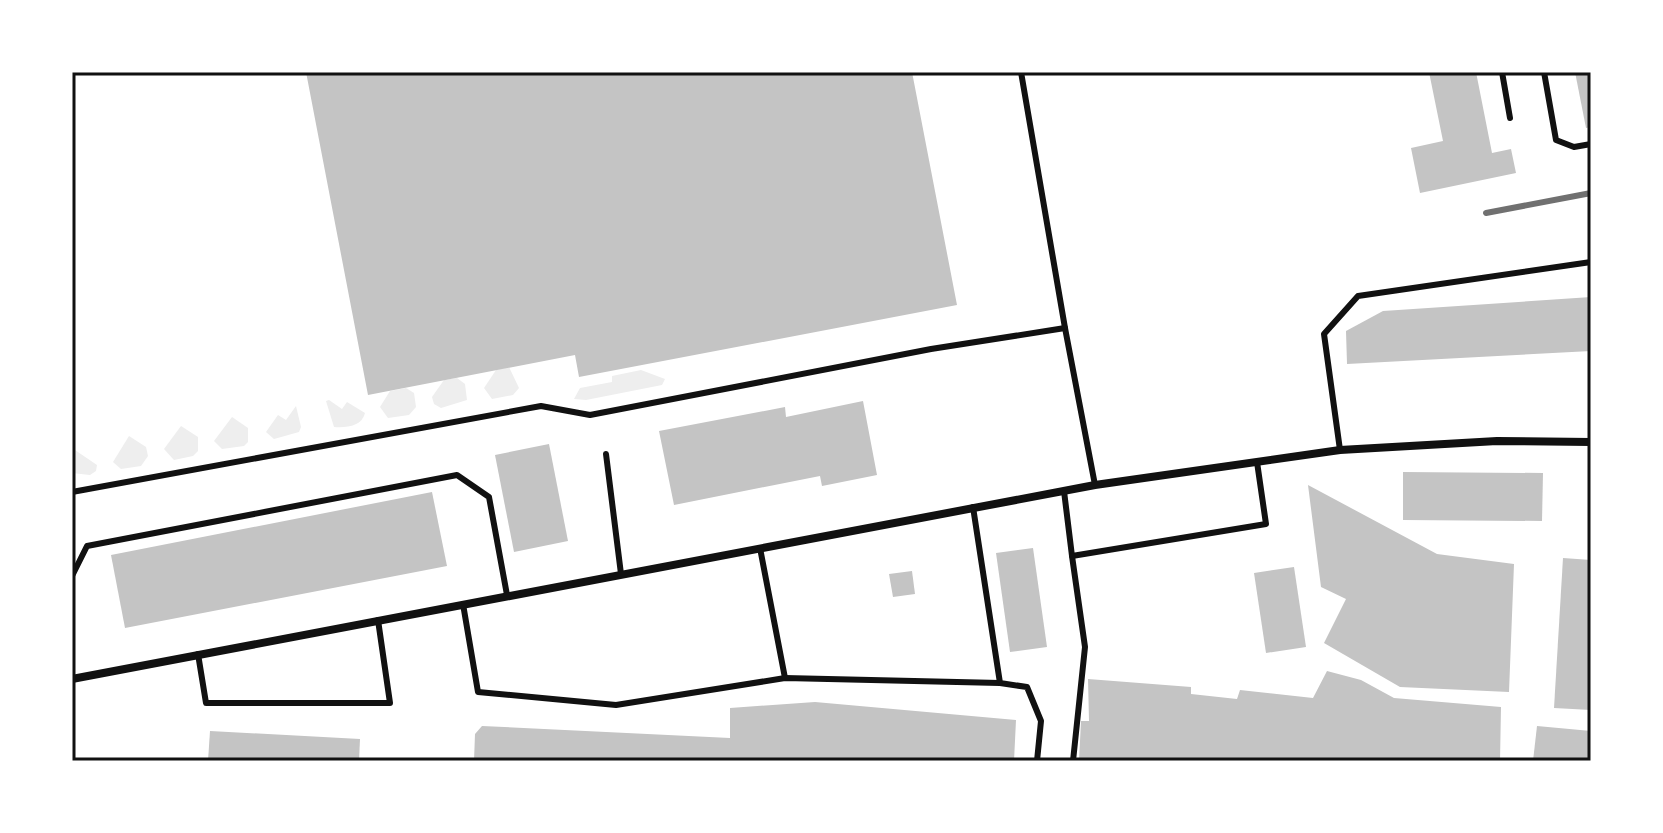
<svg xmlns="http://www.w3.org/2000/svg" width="1663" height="833" viewBox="0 0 1663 833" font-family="Manrope,sans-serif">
<rect width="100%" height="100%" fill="#fff"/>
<g fill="#eee">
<polygon points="509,367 519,388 513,395 492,399 484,388 496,370"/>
<polygon points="641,370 665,379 662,385 586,400 574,399 580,388 612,382 612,376"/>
<polygon points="457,378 465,384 467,400 441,408 434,404 432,397 444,380"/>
<polygon points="406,388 414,393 416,407 409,415 388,418 380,407 390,391"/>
<path d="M329,400L342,409L347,402L365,413C362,426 347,428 334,427L326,401Z"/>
<polygon points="296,406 301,427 299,432 274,439 266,432 278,415 286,420"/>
<polygon points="232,417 248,428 248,442 244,446 222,449 214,441"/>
<polygon points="181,426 198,437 198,451 193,456 174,460 164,449"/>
<polygon points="129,436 146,447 148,456 141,466 121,469 113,462"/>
<polygon points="72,448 97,465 96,471 90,475 72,473"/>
</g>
<g fill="#c4c4c4">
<polygon points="306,72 912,72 957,305 579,377 575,355 368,395"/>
<polygon points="1429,72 1476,72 1492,153 1511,149 1516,173 1420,193 1411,148 1443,141"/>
<polygon points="1575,72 1591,72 1591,127 1586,128"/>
<polygon points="1591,297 1591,351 1347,364 1346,331 1383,311"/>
<polygon points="863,401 877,475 822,486 820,476 674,505 659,431 785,407 786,417"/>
<polygon points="549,444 568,541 514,552 495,455"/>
<polygon points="1403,472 1543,473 1542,521 1403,520"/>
<polygon points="1308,485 1437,554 1514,564 1509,692 1400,687 1324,643 1346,599 1321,587"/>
<polygon points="432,492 447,566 125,628 111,555"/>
<polygon points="1033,548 1047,647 1010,652 996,553"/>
<polygon points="1563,558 1591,560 1591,710 1554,708"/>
<polygon points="1294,567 1306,647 1266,653 1254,573"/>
<polygon points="912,571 915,594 893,597 889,574"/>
<polygon points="1327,671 1361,680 1394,698 1501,707 1500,761 1079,761 1081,721 1089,721 1088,679 1191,687 1191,694 1237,699 1240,690 1313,698"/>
<polygon points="815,702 1016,720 1014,761 474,761 475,734 482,726 730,738 730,708"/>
<polygon points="1537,726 1591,731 1591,761 1533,761"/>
<polygon points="210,731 360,739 359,761 208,761"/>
</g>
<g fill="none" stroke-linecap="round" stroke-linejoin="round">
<g stroke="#111" stroke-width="6">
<polyline points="1021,72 1065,328"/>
<polyline points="1502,72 1510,118"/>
<polyline points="1544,72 1556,140 1574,147 1591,144"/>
<polyline points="1340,450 1324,334 1358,296 1591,262"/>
<polyline points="606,454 621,574"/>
<polyline points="1064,491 1072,556 1266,524 1257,462"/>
<polyline points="72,492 541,406 590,415 931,349 1065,328 1095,485"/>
<polyline points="973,507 1000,683 1027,687 1041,721 1037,761"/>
<polyline points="760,548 785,678"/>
<polyline points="1072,556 1085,647 1073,761"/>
<polyline points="72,576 87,546 457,475 489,497 507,595"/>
<polyline points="463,604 478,692 616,705 785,678 1000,683"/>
<polyline points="198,654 206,703 390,703 378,620"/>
</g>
<polyline stroke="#111" stroke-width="8" points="72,679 1095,485 1340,450 1497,441 1591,442"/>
<polyline stroke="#707070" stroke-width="6" points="1486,213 1591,193"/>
</g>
<rect width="1663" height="833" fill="none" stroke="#ffffff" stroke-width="148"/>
<rect x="74" y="74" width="1515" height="685" fill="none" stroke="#111" stroke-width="3"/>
</svg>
